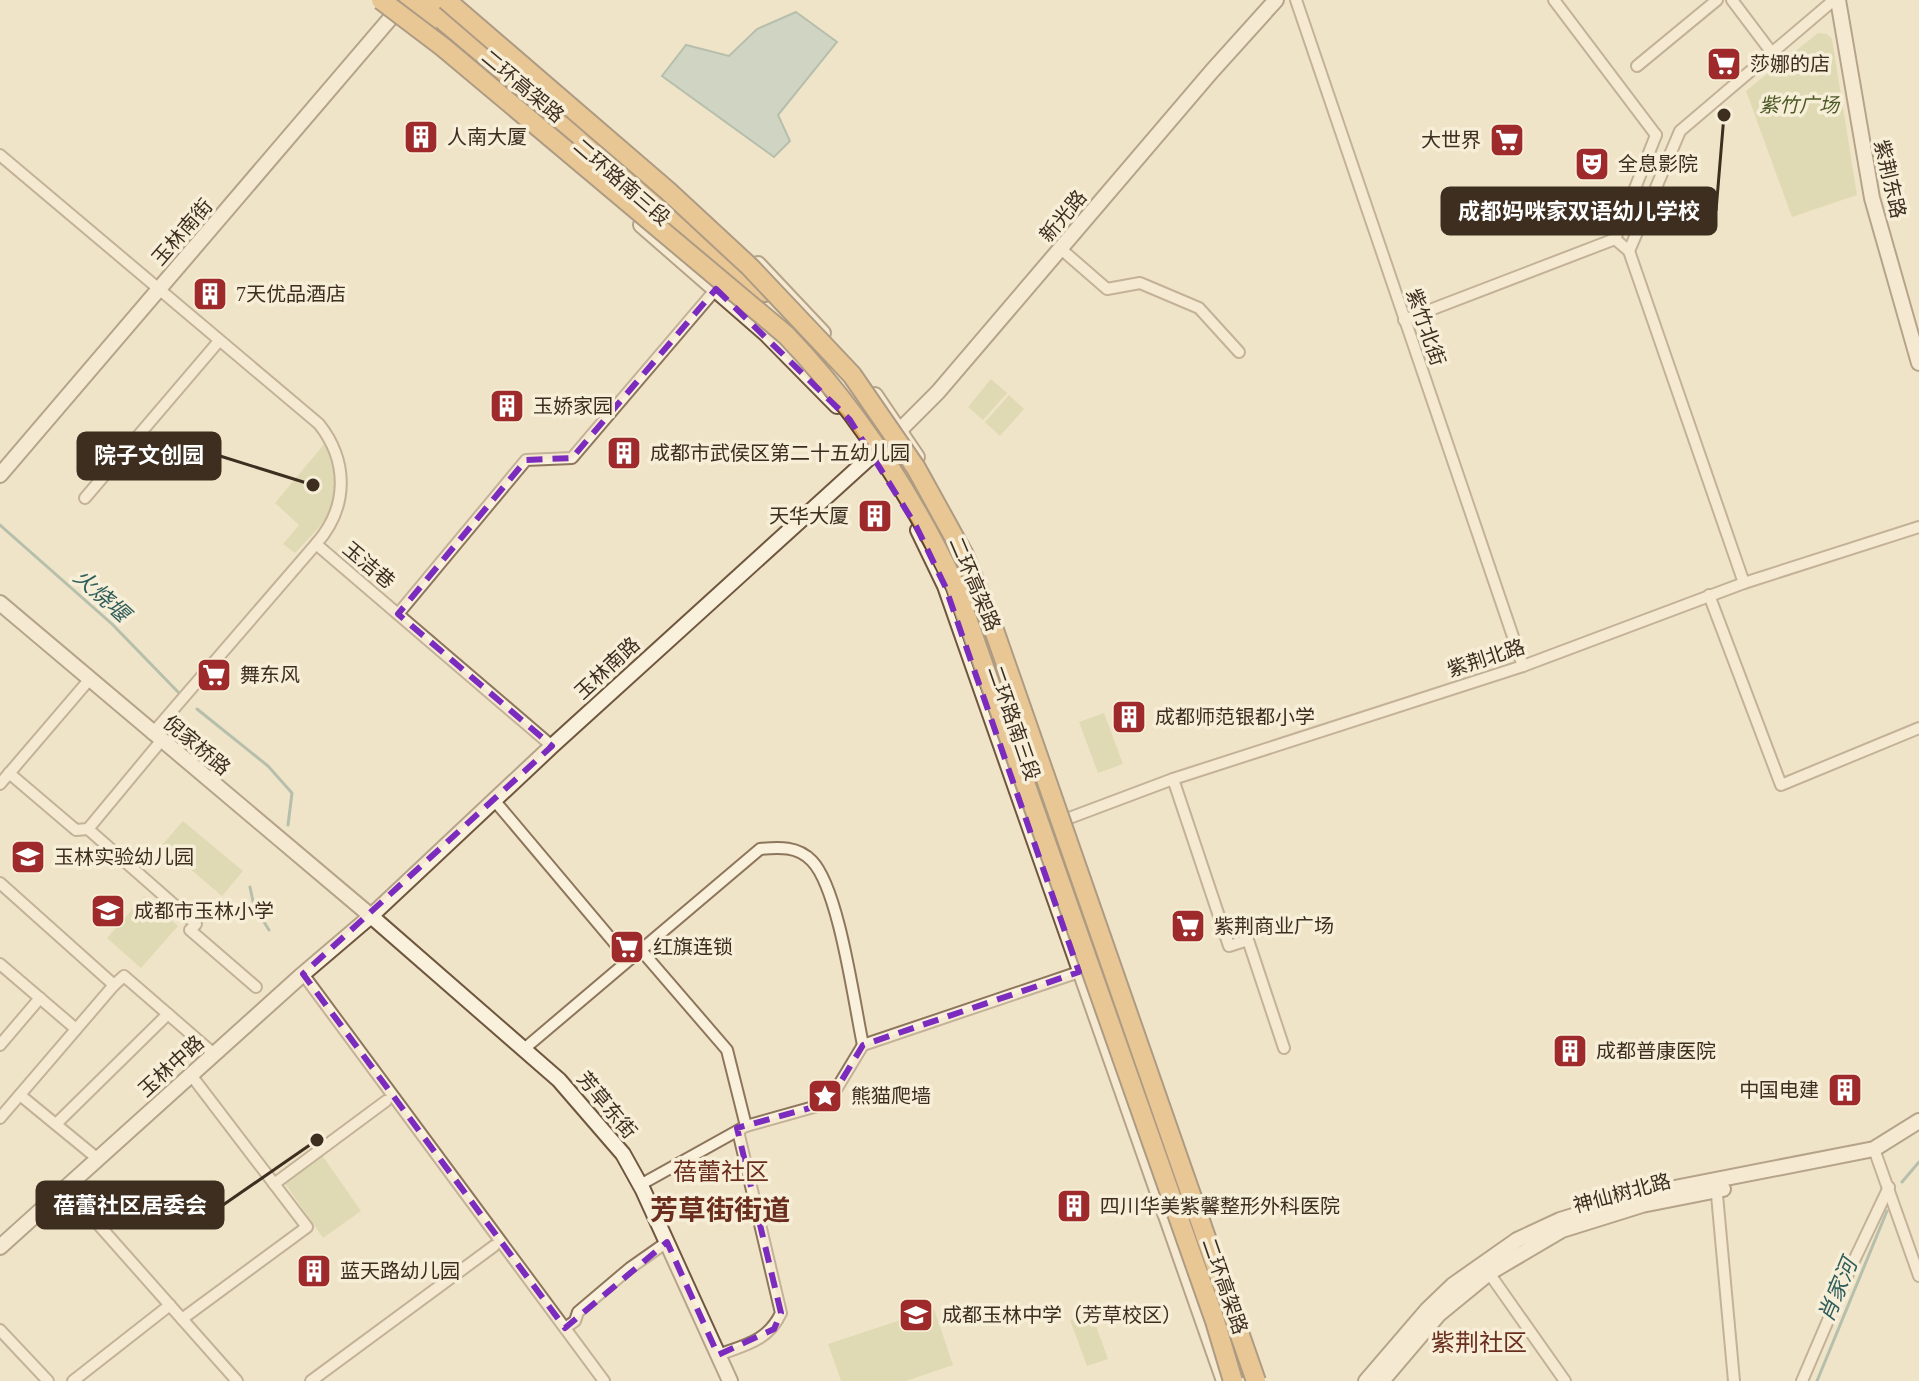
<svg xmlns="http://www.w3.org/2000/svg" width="1919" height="1381" viewBox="0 0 1919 1381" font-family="'Times New Roman','Noto Sans SC',serif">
<rect width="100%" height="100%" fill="#f0e4c8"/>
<g fill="#c9cf9b">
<polygon points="1818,33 1827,34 1832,39 1857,195 1792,217 1746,91"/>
<polygon points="991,379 1007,393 983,420 968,407"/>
<polygon points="1009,395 1024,409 1000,436 985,422"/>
<path d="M325,443C349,501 334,512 295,553L283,544L299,525L275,503Z"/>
<polygon points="1104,713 1123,764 1098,773 1079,722"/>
<polygon points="183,821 243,871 222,896 162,845"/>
<polygon points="144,896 178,926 141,968 107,938"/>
<polygon points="322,1155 361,1211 323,1238 284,1182"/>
<polygon points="934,1309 953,1365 906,1381 841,1381 828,1344"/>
<polygon points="1091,1312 1108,1359 1087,1366 1070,1320"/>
</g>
<polygon fill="#a9c4bc" stroke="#6f938a" stroke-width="2" points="796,12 837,42 778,115 790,141 774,157 662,76 686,45 729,56 757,29"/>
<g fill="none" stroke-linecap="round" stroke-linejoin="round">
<g stroke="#6f938a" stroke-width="3">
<polyline points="0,525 112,624 178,692"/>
<polyline points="197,709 268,766 292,793 288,825"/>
<polyline points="250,887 254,906 269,930"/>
<polyline points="1902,1182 1919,1162"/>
<polyline points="1817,1381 1887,1211"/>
</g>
<g stroke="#8d765c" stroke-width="14">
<g id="street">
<polyline points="1296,0 1523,666"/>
<polyline points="1554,0 1656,135"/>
<polyline points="1732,0 1772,53"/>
<polyline points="1637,66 1717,0"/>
<path d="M0,155L319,424C349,462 348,508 316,544"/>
<polyline points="1615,239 1656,135"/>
<polyline points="1061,249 1107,289 1140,283 1199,308 1239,352"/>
<polyline points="1629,251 1680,131 1834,0"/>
<polyline points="1404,320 1615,239 1629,251 1744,583"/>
<polyline points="85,498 219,341"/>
<polyline points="1709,595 1781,785 1919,728"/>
<polyline points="398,614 526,460 572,458 716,289"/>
<polyline points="152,734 316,544 552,746"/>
<polyline points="9,773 76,830 88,829 196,924 190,930 256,987"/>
<polyline points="1173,779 1229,946 1248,940 1284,1048"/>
<polyline points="0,784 89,680"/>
<polyline points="494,800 628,959"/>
<polyline points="1064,820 1173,779 1523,666 1744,583 1919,527"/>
<polyline points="88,829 161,741"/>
<polyline points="0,883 114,985 124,976 214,1054"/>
<polyline points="640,949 727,1050 746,1126"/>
<polyline points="0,964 76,1029"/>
<polyline points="303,974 604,1381"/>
<polyline points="0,1045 40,998"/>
<path d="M524,1049L760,849C779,847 798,846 812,861C839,889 854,1003 863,1045"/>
<polyline points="20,1095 98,1159"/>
<polyline points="0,1118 114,985"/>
<polyline points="56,1124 168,1014"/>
<polyline points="1874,1149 1919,1276"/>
<polyline points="274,1184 386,1101"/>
<polyline points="1716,1184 1734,1381"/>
<polyline points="640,1185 746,1126 828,1103 863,1045 1079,972"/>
<polyline points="66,1188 237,1381"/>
<polyline points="1489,1273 1565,1381"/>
<polyline points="182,1319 307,1227 191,1075"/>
<polyline points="565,1328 575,1321 578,1312 630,1268 667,1242"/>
<polyline points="0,1330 48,1381"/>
<path d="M718,1355C745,1345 768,1341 781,1313L738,1131"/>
<polyline points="73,1381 170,1305"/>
<polyline points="311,1381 494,1246"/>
<polyline points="1802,1381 1850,1269 1889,1187"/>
</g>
</g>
<g stroke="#6f573f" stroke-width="18">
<g id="secondary">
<polyline points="1838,0 1872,198 1919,363"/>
<polyline points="641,225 766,334 837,406"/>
<polyline points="758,264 823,333"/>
<polyline points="875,395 917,457"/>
<polyline points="0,475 394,14"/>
<polyline points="918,530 945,586 1224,1381"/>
<polyline points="0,603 371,916 559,1080 623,1154 643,1190 730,1381"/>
<polyline points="0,1247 303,974 371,916 552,746 901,429 938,392 1212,71 1276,0"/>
<polyline points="1366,1381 1427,1310 1453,1285 1517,1240 1560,1220 1644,1194 1874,1149 1919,1121"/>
<polyline points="1382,1381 1439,1314 1489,1273 1562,1230 1642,1205 1723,1189"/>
</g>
</g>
<g stroke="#5b4430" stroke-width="22">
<g id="highway">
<polyline points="400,0 428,24"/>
<polyline points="419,0 765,292"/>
<polyline points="433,0 458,22"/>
</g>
</g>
<use href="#street" stroke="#faf1dc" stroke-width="10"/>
<use href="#secondary" stroke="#faf1dc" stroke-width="14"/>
<use href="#highway" stroke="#e0a458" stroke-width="18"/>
<g stroke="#5b4430" stroke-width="22" stroke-linecap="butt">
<g id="highway-bridge">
<path d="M381,0L443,47L786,335C857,409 912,494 956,587L1215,1321L1233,1381"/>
<polyline points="446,0 668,191 750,267 852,375 916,468 964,555 994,630 1256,1381"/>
</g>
</g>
<use href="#highway-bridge" stroke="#e0a458" stroke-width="18"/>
</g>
<path d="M0 0H1919V1381H0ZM716,289L850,420L916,526L945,586L1079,972L863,1045L828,1103L737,1128L781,1313L774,1329L718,1355L667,1242L565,1328L303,974L552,746L398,614L526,460L572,458Z" fill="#f0e4c8" fill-opacity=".55" fill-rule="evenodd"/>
<path fill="none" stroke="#7b2cbf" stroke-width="6" stroke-dasharray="16 10" stroke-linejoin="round" d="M716,289L850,420L916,526L945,586L1079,972L863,1045L828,1103L737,1128L781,1313L774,1329L718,1355L667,1242L565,1328L303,974L552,746L398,614L526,460L572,458Z"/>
<defs>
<g id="supermarket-square" transform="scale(1.8)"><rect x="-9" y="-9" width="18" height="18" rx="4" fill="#9e2a2b" stroke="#f7eed8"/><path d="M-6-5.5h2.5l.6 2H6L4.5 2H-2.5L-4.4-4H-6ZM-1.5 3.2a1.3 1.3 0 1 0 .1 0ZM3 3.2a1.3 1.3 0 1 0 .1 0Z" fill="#fff"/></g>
<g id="building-square" transform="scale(1.8)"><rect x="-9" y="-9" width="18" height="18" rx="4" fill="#9e2a2b" stroke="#f7eed8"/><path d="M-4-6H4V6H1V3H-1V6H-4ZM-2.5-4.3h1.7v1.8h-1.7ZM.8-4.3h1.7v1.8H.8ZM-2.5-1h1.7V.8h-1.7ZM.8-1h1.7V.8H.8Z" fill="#fff"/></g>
<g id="theatre-square" transform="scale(1.8)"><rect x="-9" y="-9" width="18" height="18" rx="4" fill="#9e2a2b" stroke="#f7eed8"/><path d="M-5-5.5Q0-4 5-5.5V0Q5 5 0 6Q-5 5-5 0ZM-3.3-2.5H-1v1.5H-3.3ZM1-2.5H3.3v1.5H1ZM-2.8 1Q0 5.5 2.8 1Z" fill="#fff"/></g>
<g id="school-square" transform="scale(1.8)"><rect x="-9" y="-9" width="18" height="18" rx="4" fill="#9e2a2b" stroke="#f7eed8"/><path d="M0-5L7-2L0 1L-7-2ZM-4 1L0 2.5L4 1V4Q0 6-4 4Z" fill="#fff"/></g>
<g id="sight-square" transform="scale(1.8)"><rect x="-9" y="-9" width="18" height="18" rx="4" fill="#9e2a2b" stroke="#f7eed8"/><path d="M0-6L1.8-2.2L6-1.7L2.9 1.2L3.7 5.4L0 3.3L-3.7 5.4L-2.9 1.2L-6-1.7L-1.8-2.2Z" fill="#fff"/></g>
</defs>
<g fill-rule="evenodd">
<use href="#supermarket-square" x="1724" y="64"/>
<use href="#building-square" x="421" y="137"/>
<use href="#supermarket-square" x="1507" y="140"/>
<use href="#theatre-square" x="1592" y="164"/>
<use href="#building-square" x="210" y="294"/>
<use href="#building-square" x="507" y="406"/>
<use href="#building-square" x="624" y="453"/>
<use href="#building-square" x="875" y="516"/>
<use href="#supermarket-square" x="214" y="675"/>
<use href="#building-square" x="1129" y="717"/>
<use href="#school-square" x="28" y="857"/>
<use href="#school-square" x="108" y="911"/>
<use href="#supermarket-square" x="1188" y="926"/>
<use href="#supermarket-square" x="627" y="947"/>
<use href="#building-square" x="1570" y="1051"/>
<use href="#building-square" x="1845" y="1090"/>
<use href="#sight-square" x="825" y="1096"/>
<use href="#building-square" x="1074" y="1206"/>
<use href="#building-square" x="314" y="1271"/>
<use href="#school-square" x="916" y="1315"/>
</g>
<g text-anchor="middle" stroke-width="7" stroke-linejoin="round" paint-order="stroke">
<g font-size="20" fill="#3d2e20" stroke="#f7eed8" text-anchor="start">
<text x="1750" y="71">莎娜的店</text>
<text x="447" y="144">人南大厦</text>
<text x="1481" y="147" text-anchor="end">大世界</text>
<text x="1618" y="171">全息影院</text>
<text x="236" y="301">7天优品酒店</text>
<text x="533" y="413">玉娇家园</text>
<text x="650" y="460">成都市武侯区第二十五幼儿园</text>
<text x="849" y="523" text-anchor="end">天华大厦</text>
<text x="240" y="682">舞东风</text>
<text x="1155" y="724">成都师范银都小学</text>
<text x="54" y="864">玉林实验幼儿园</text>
<text x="134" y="918">成都市玉林小学</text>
<text x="1214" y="933">紫荆商业广场</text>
<text x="653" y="954">红旗连锁</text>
<text x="1596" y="1058">成都普康医院</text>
<text x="1819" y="1097" text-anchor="end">中国电建</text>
<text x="851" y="1103">熊猫爬墙</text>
<text x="1100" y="1213">四川华美紫馨整形外科医院</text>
<text x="340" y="1278">蓝天路幼儿园</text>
<text x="942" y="1322">成都玉林中学（芳草校区）</text>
</g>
<g font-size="20" fill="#3d2e20" stroke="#f7eed8">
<text transform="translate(523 86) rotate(40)" y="7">二环高架路</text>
<text transform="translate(1890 179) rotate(77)" y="7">紫荆东路</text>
<text transform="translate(622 182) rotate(41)" y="7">二环路南三段</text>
<text transform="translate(1063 216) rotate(-50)" y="7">新光路</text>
<text transform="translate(182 232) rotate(-49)" y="7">玉林南街</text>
<text transform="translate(1426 327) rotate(71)" y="7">紫竹北街</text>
<text transform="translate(369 565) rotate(40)" y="7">玉洁巷</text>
<text transform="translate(975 584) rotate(67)" y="7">二环高架路</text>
<text transform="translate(1486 658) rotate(-18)" y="7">紫荆北路</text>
<text transform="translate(607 668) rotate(-43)" y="7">玉林南路</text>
<text transform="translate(1014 723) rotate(71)" y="7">二环路南三段</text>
<text transform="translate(197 745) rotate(40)" y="7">倪家桥路</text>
<text transform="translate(171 1066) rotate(-42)" y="7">玉林中路</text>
<text transform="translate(607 1105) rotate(50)" y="7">芳草东街</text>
<text transform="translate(1622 1193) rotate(-15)" y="7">神仙树北路</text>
<text transform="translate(1225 1286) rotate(71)" y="7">二环高架路</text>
</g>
<g font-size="20" font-style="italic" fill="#4d5a26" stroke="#f7eed8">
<text x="1799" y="112">紫竹广场</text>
</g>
<g font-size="22" font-style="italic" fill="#2f5d5a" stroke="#f7eed8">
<text transform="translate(102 595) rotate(42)" y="8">火烧堰</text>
<text transform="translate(1837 1290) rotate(-67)" y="8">肖家河</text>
</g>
<g font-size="24" fill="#6b2e1e" stroke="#f7eed8">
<text x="721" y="1180">蓓蕾社区</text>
<text x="1479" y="1351">紫荆社区</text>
</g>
<g font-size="28" font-weight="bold" fill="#6b2e1e" stroke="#f7eed8">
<text x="720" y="1220">芳草街街道</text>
</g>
</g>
<path fill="none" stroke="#3d2e20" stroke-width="3" d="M1724 115L1716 211M313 485L220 456M317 1140L223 1205"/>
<g fill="#3d2e20" stroke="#f7eed8" stroke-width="3">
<circle cx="1724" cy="115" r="8"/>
<circle cx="313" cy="485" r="8"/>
<circle cx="317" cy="1140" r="8"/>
</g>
<g fill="#3d2e20" stroke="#3d2e20" stroke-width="3">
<rect x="1442" y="188" width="274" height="46" rx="8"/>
<rect x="78" y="433" width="142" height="46" rx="8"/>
<rect x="37" y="1182" width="186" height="46" rx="8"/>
</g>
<g font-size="22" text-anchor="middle" font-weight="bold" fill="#fff">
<text x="1579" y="219">成都妈咪家双语幼儿学校</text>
<text x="149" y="463">院子文创园</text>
<text x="130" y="1213">蓓蕾社区居委会</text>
</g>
</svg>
